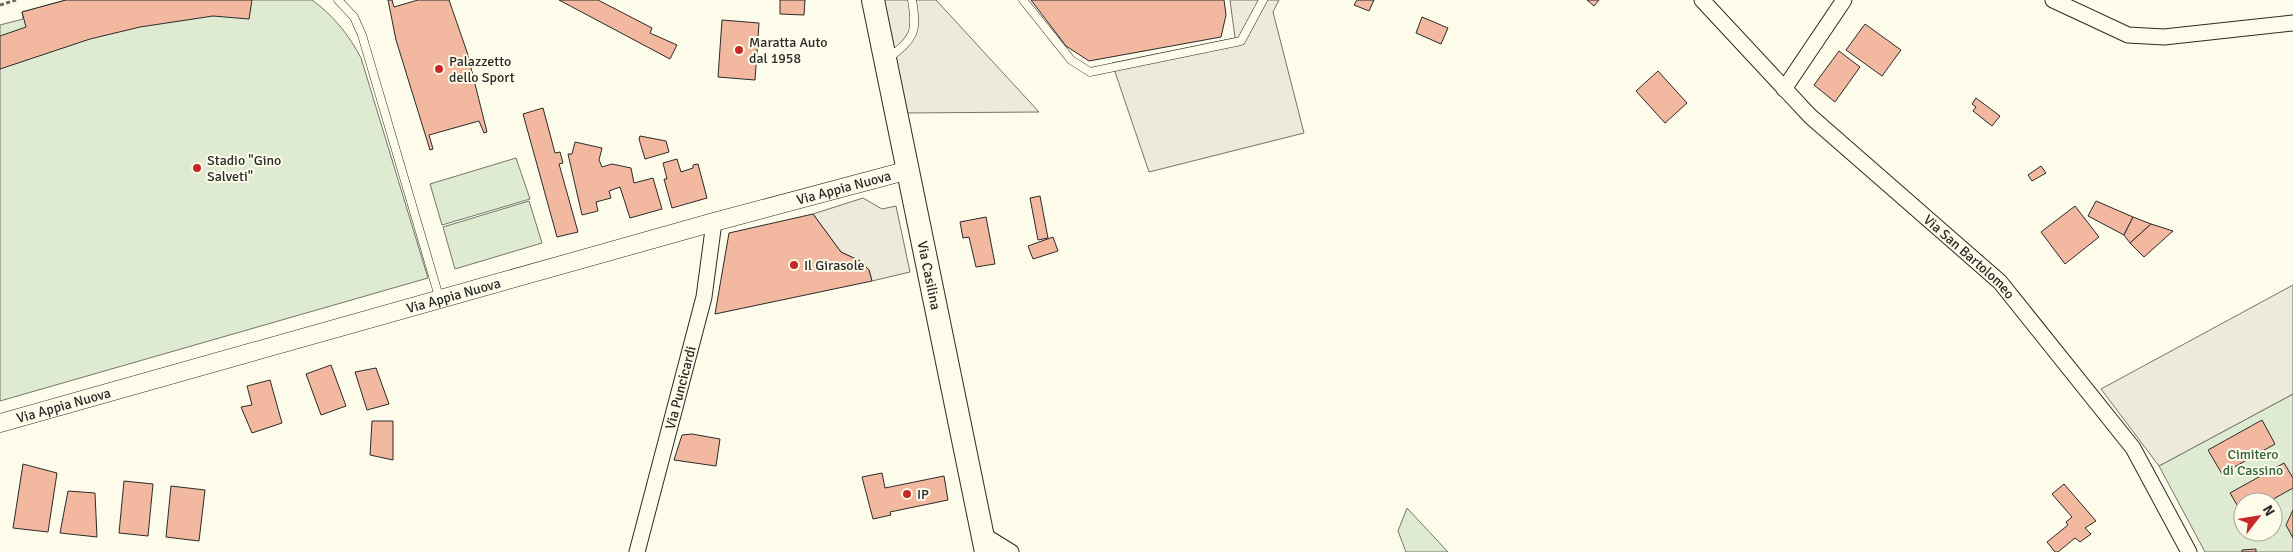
<svg xmlns="http://www.w3.org/2000/svg" width="2293" height="552" viewBox="0 0 2293 552" font-family="Signika,sans-serif">
<rect width="100%" height="100%" fill="#fdfbea"/>
<g fill="#deebd1" stroke="#74746e" fill-rule="evenodd">
<path d="M66,0H312C333,15 349,35 361,58L428,278L0,401V25L23,19L22,12Z"/>
<polygon points="516,158 530,199 442,225 430,184"/>
<polygon points="529,201 542,243 455,269 443,227"/>
<path d="M2293,394V552H2205L2159,466ZM2243,502H2273V532H2243Z"/>
<polygon points="1407,508 1448,552 1406,552 1398,531"/>
</g>
<g fill="#eceadb" stroke="#74746e">
<polygon points="881,0 936,0 1039,112 903,113"/>
<polygon points="1230,0 1279,0 1273,12 1304,133 1149,172 1112,63 1235,38"/>
<polygon points="863,198 882,209 896,206 910,272 872,281 869,270 860,261 841,252 813,214"/>
<polygon points="2293,285 2293,394 2159,466 2101,389"/>
</g>
<g fill="#f2b8a0" stroke="#2b2b2b">
<polygon points="66,0 252,0 249,19 213,16 140,27 90,39 0,69 0,36 26,27 22,12"/>
<polygon points="388,0 392,0 394,7 418,0 449,0 467,52 487,132 484,133 479,121 429,135 433,149 430,150 396,40"/>
<polygon points="559,0 598,0 652,28 650,33 677,45 670,59"/>
<polygon points="780,0 805,0 804,15 780,14"/>
<polygon points="1031,0 1224,0 1226,15 1221,37 1089,61 1066,46"/>
<polygon points="1357,0 1374,0 1369,11 1354,5"/>
<polygon points="1587,0 1599,0 1594,6"/>
<polygon points="1422,17 1448,28 1441,44 1416,33"/>
<polygon points="722,20 759,23 755,80 718,77"/>
<polygon points="1865,24 1901,50 1882,76 1846,50"/>
<polygon points="1839,51 1860,67 1835,102 1814,85"/>
<polygon points="1658,71 1687,103 1665,123 1636,91"/>
<polygon points="1976,98 2000,116 1992,126 1973,111 1976,107 1972,104"/>
<polygon points="543,108 555,153 560,152 563,163 559,164 578,232 557,237 523,114"/>
<polygon points="640,136 666,141 669,152 645,159 639,139"/>
<polygon points="575,142 602,148 599,160 602,167 612,164 631,168 634,183 653,178 662,209 630,218 620,187 609,191 611,198 596,202 598,211 582,215 568,154 572,154"/>
<polygon points="677,159 681,172 693,168 693,165 698,164 707,198 672,208 664,179 667,179 663,163"/>
<polygon points="2041,166 2046,173 2032,181 2028,175"/>
<polygon points="1040,196 1048,238 1038,240 1030,198"/>
<polygon points="2096,201 2133,217 2124,235 2088,216"/>
<polygon points="2075,206 2099,237 2065,264 2041,232"/>
<polygon points="813,214 841,252 860,261 869,270 872,281 715,314 729,233"/>
<polygon points="986,217 995,264 976,267 969,237 963,238 960,222"/>
<polygon points="2133,217 2151,224 2130,243 2124,235"/>
<polygon points="2151,224 2173,231 2144,257 2130,243"/>
<polygon points="1053,237 1058,251 1033,259 1028,246"/>
<polygon points="331,365 346,406 321,415 306,374"/>
<polygon points="376,368 389,404 367,410 355,372"/>
<polygon points="270,380 282,423 252,433 241,407 252,405 247,386"/>
<polygon points="2262,420 2275,444 2222,474 2208,450"/>
<polygon points="372,421 393,421 393,460 370,455"/>
<polygon points="692,434 720,439 716,466 674,460 682,435"/>
<polygon points="2284,463 2293,478 2293,488 2268,502 2243,502 2243,515 2230,493"/>
<polygon points="23,464 57,473 48,532 13,528"/>
<polygon points="882,473 885,488 944,476 948,500 890,512 891,515 873,519 862,477"/>
<polygon points="124,481 153,484 148,536 119,533"/>
<polygon points="2064,484 2096,521 2085,528 2091,534 2080,542 2075,538 2058,552 2055,552 2047,542 2068,525 2066,522 2072,517 2052,494"/>
<polygon points="171,486 205,490 199,541 166,537"/>
<polygon points="68,491 95,493 97,537 60,533"/>
<polygon points="2293,510 2293,538 2286,525"/>
<polygon points="2256,549 2256,552 2242,552 2242,550"/>
</g>
<g fill="none" stroke-linecap="round" stroke-linejoin="round">
<g stroke="#2b2b2b" stroke-width="9">
<g id="service">
<polyline points="338,0 354,17 362,35 440,300"/>
<polyline points="1023,0 1071,60 1090,72 1241,41 1263,0"/>
<path d="M888,59C913,38 918,35 912,0"/>
</g>
</g>
<g stroke="#2b2b2b" stroke-width="17">
<g id="minor">
<path id="s1" d="M1702,0L1810,116L2000,282L2133,448L2189,552"/>
<polyline points="2053,0 2128,35 2164,37 2293,23"/>
<polyline points="1784,89 1844,0"/>
<polyline points="982,534 1011,552"/>
<path id="s2" d="M637,552L704,297L714,222"/>
</g>
</g>
<g stroke="#2b2b2b" stroke-width="19">
<g id="tertiary">
<path id="s3" d="M0,423L714,222L909,170"/>
</g>
</g>
<g stroke="#2b2b2b" stroke-width="24">
<g id="primary">
<path id="s4" d="M873,0L986,552"/>
</g>
</g>
<polyline stroke="#6a6964" stroke-width="3" stroke-dasharray="4 2.5" stroke-linecap="butt" points="0,5 16,0"/>
<use href="#service" stroke="#fdfbea" stroke-width="8"/>
<use href="#minor" stroke="#fdfbea" stroke-width="15"/>
<use href="#tertiary" stroke="#fdfbea" stroke-width="18"/>
<use href="#primary" stroke="#fdfbea" stroke-width="22"/>
</g>
<g fill="#c62828" stroke="#fdfbea" stroke-width="2">
<circle cx="739" cy="50" r="5"/>
<circle cx="439" cy="69" r="5"/>
<circle cx="197" cy="168" r="5"/>
<circle cx="794" cy="265" r="5"/>
<circle cx="907" cy="494" r="5"/>
</g>
<g text-anchor="middle" stroke-width="4" stroke-linejoin="round" paint-order="stroke">
<g font-size="14" fill="#2b2b2b" stroke="#fdfbea" text-anchor="start">
<text x="749" y="47">Maratta Auto<tspan x="749" dy="16">dal 1958</tspan></text>
<text x="449" y="66">Palazzetto<tspan x="449" dy="16">dello Sport</tspan></text>
<text x="207" y="165">Stadio "Gino<tspan x="207" dy="16">Salveti"</tspan></text>
<text x="804" y="270">Il Girasole</text>
<text x="917" y="499">IP</text>
</g>
<g font-size="14" fill="#2b2b2b" stroke="#fdfbea">
<text dy="5" stroke="none"><textPath href="#s3" startOffset="876">Via Appia Nuova</textPath></text>
<text dy="5" stroke="none"><textPath href="#s1" startOffset="371">Via San Bartolomeo</textPath></text>
<text dy="5" stroke="none"><textPath href="#s4" startOffset="281">Via Casilina</textPath></text>
<text dy="5" stroke="none"><textPath href="#s3" startOffset="471">Via Appia Nuova</textPath></text>
<text dy="5" stroke="none"><textPath href="#s2" startOffset="170">Via Puncicardi</textPath></text>
<text dy="5" stroke="none"><textPath href="#s3" startOffset="66">Via Appia Nuova</textPath></text>
</g>
<g font-size="14" fill="#34623c" stroke="#fdfbea">
<text x="2253" y="459">Cimitero<tspan x="2253" dy="16">di Cassino</tspan></text>
</g>
</g>
<g transform="translate(2258 517) rotate(59)"><circle r="24" fill="#fdfbea" stroke="#a9a89e"/>
<path d="M0-4L9 19L0 12L-9 19Z" fill="#c62828"/>
<text y="-8" font-size="14" font-weight="bold" text-anchor="middle" fill="#2b2b2b">N</text>
</g>
</svg>
